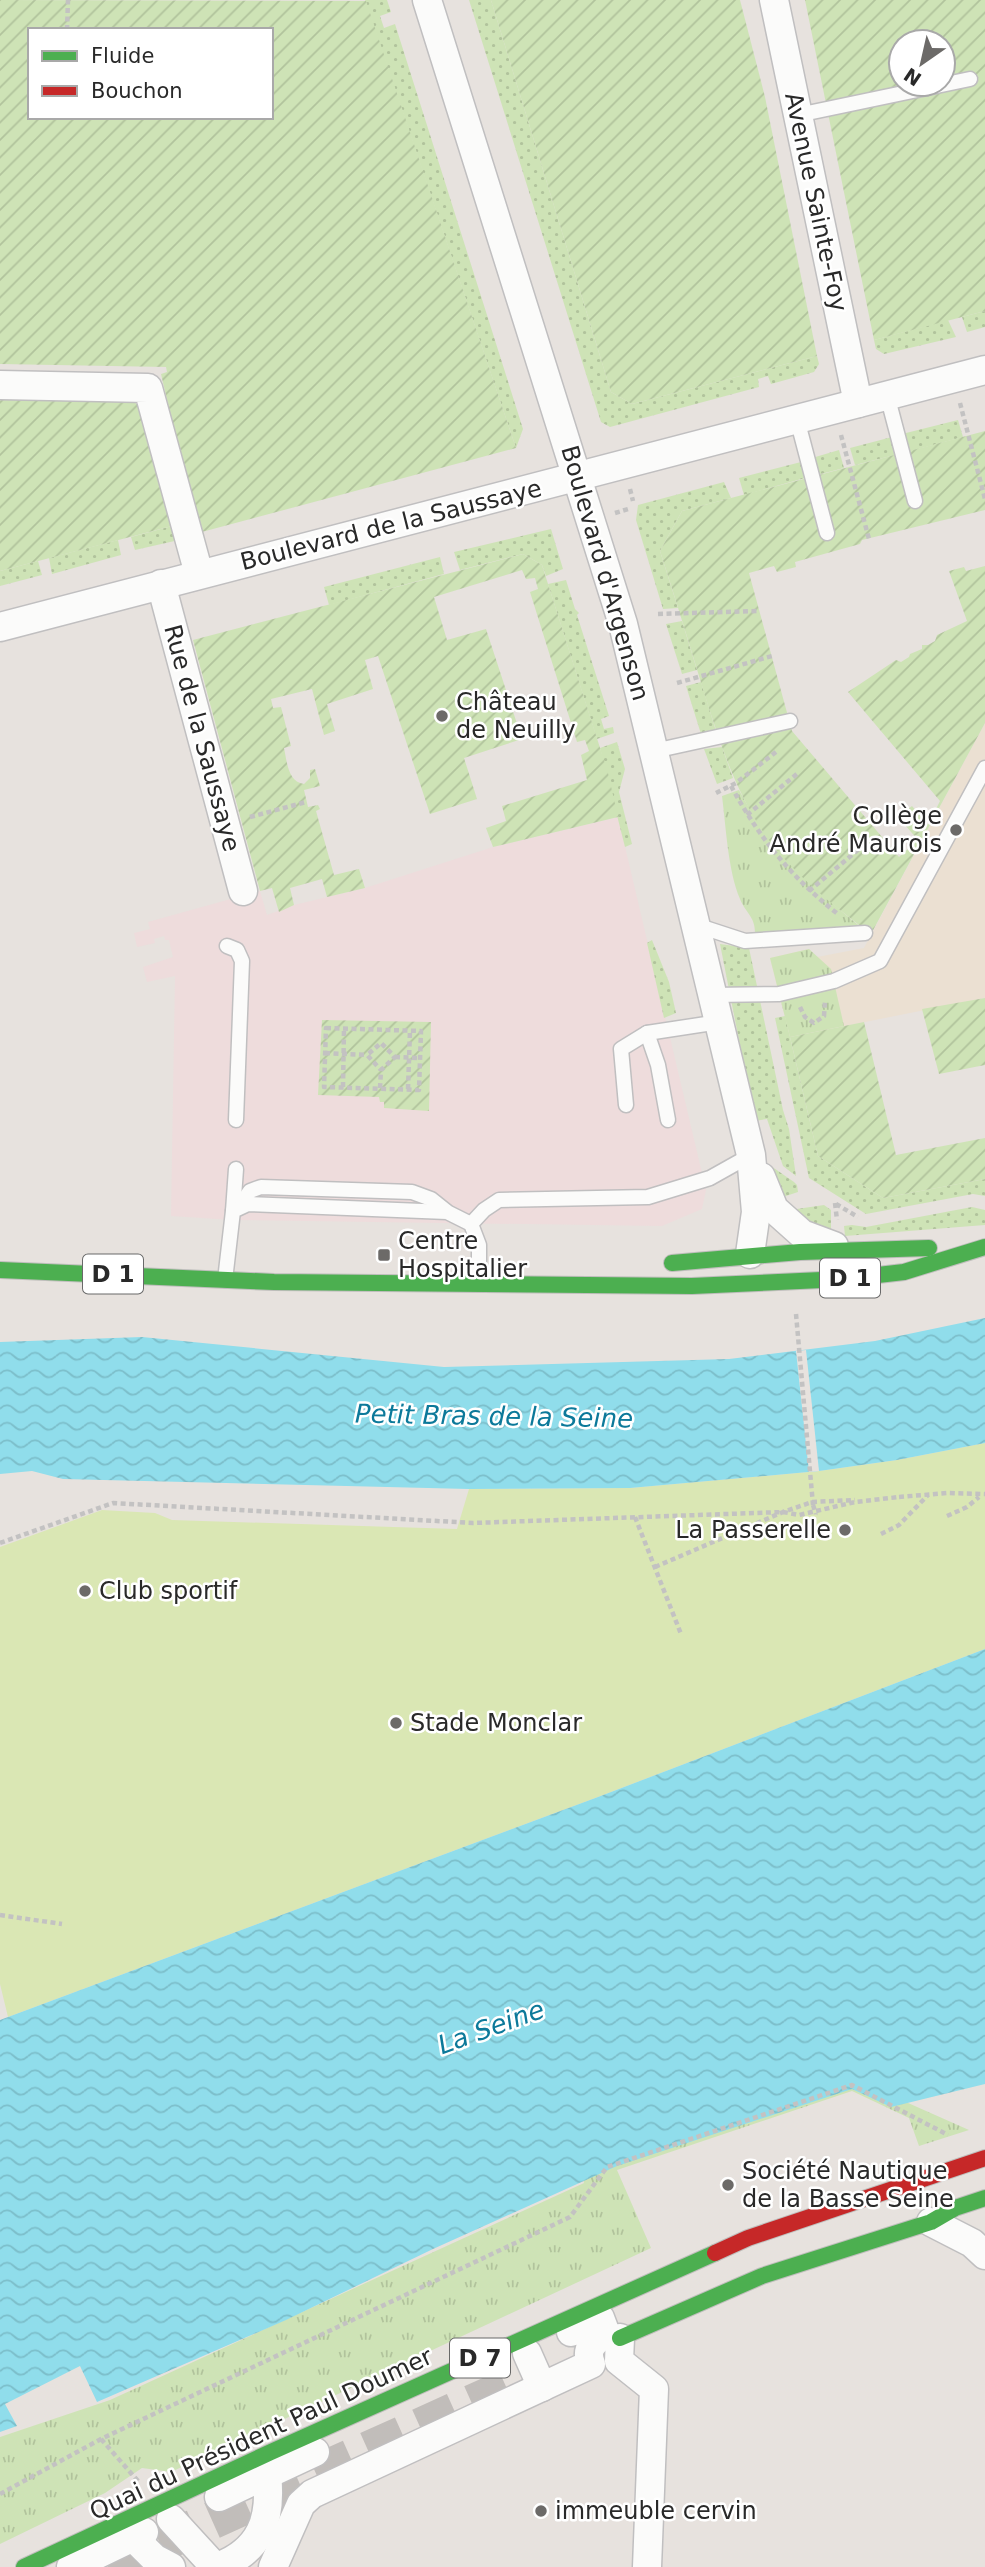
<svg xmlns="http://www.w3.org/2000/svg" width="985" height="2567" viewBox="0 0 985 2567" font-family="'DejaVu Sans',sans-serif">
<defs>
<pattern id="grass-dots" width="8" height="8" patternUnits="userSpaceOnUse" patternTransform="scale(1.75)"><rect width="8" height="8" fill="#cee3b6"/><path d="M2 2h.1M6 6h.1" fill="none" stroke="#b1c39c" stroke-width="1.8" stroke-linecap="round"/></pattern>
<pattern id="park-tufts" width="24" height="20" patternUnits="userSpaceOnUse" patternTransform="scale(1.75)"><rect width="24" height="20" fill="#cee3b6"/><path d="M3 7l-1-3M5 7V3M7 7l1-3M15 17l-1-3M17 17v-4M19 17l1-3" fill="none" stroke="#b1c39c"/></pattern>
<pattern id="garden-furrows" width="10" height="10" patternUnits="userSpaceOnUse" patternTransform="scale(1.75)"><rect width="10" height="10" fill="#cee3b6"/><path d="M-1 1l2-2M0 10L10 0M9 11l2-2" fill="none" stroke="#b1c39c"/></pattern>
<pattern id="water-waves" width="16" height="10" patternUnits="userSpaceOnUse" patternTransform="scale(1.75)"><rect width="16" height="10" fill="#90ddeb"/><path d="M0 5q4-4 8 0t8 0" fill="none" stroke="#7cbeca"/></pattern>
</defs>
<rect width="100%" height="100%" fill="#e7e2de"/>
<polygon fill="#ebe0d2" points="985,723 985,998 790,1037 770,958 809,949 817,957 864,948"/>
<polygon fill="#eedcdc" points="618,817 706,1190 702,1209 662,1226 232,1220 171,1216 175,976 147,982 143,967 173,957 169,940 165,940 164,936 154,939 155,943 137,947 134,933 150,929 148,922 260,891 267,915 294,905 365,888 493,847"/>
<g fill="url(#grass-dots)">
<polygon points="365,0 387,0 391,12 380,16 384,28 395,24 523,429 516,448"/>
<polygon points="469,0 491,0 611,392 632,404 817,356 819,364 814,372 771,384 768,376 758,379 759,387 610,427 601,422"/>
<polygon points="985,311 985,327 967,332 962,317"/>
<polygon points="948,320 956,337 884,354 876,349 874,340"/>
<polygon points="958,420 963,437 907,452 902,434"/>
<polygon points="892,437 895,455 855,465 850,448"/>
<polygon points="839,450 844,468 817,475 812,458"/>
<polygon points="801,462 805,478 744,495 739,478"/>
<polygon points="724,482 731,498 682,511 660,551 678,608 663,609 636,520 638,505"/>
<polygon points="172,526 179,540 135,550 131,537"/>
<polygon points="551,529 563,569 546,576 542,565 523,554 460,570 454,552"/>
<polygon points="118,540 121,555 52,574 49,558"/>
<polygon points="440,557 444,574 329,605 324,587"/>
<polygon points="38,561 42,575 0,586 0,571"/>
<polygon points="566,580 575,609 579,613 577,615 609,716 601,719 604,729 613,727 614,733 597,739 548,584"/>
<polygon points="682,621 697,670 682,674 666,624"/>
<polygon points="701,682 716,731 701,734 686,686"/>
<polygon points="617,742 625,769 619,792 632,844 625,847 600,748"/>
<polygon points="722,747 733,778 717,784 704,749"/>
<polygon points="652,940 669,982 676,1013 664,1018 647,943"/>
<polygon points="720,944 749,948 783,1110 789,1129 796,1176 783,1166 767,1119 755,1121"/>
<polygon points="785,1016 818,1156 883,1198 985,1179 985,1196 973,1194 866,1214 809,1178 775,1018"/>
<polygon points="768,1164 794,1182 797,1185 798,1192 783,1197"/>
<polygon points="824,1205 831,1210 831,1234 818,1233 790,1210"/>
<polygon points="972,1207 985,1210 985,1225 845,1236 844,1226 852,1225 866,1227"/>
</g>
<g fill="url(#park-tufts)">
<path d="M739,790C770,849 811,887 862,928L755,933C755,916 746,914 740,899C728,871 726,827 722,796Z"/>
<polygon points="809,949 831,969 844,1026 790,1037 770,958"/>
<polygon points="854,2079 969,2130 919,2146 909,2118 852,2091 617,2170 651,2248 171,2472 142,2468 105,2493 0,2544 0,2437 110,2400 584,2183 581,2169"/>
</g>
<g fill="url(#garden-furrows)" fill-rule="evenodd">
<path d="M0,0L366,1L516,448L198,533L161,374L167,372L166,367L0,364ZM30,30H271V117H30Z"/>
<polygon points="491,0 740,0 765,97 817,356 632,404 611,392"/>
<path d="M805,0H985V311L874,340ZM901,42H943V84H901Z"/>
<polygon points="0,400 134,402 141,407 172,526 0,571"/>
<path d="M985,431V510L862,540L860,544L795,562L796,567L777,572L774,566L749,573L792,731L899,857L918,840L898,817L912,806L928,825L940,801L848,692L896,660L901,662L909,657L910,654L922,649V645H928L935,641L937,635L967,621L949,571L964,567L966,571L985,566V723L871,934C834,906 798,878 769,840C738,798 722,749 706,699C691,650 676,600 660,551L682,511Z"/>
<path d="M523,554L542,565L608,773L618,817L493,847L486,828L506,821L502,806L587,780L581,755L589,751L585,740L577,742L530,592L538,589L535,578L526,579L522,570L434,597L447,640L486,629L522,739L464,758L477,799L430,814L378,656L365,660L373,689L327,704L335,731L324,735L312,689L271,699L273,708L281,707L291,746L284,748C287,762 288,782 304,784L310,778V770L315,769L320,786L304,790L308,807L318,805L320,809L316,811L334,875L359,869L365,888L327,897L322,879L290,888L294,905L279,912L272,888L260,891L193,640Z"/>
<polygon points="985,998 985,1065 939,1074 922,1009"/>
<polygon points="322,1020 431,1022 429,1111 384,1108 384,1102 380,1102 379,1097 318,1095"/>
<polygon points="864,1022 896,1155 985,1138 985,1179 883,1198 818,1156 790,1037"/>
</g>
<polygon fill="#dae7b4" points="985,1443 985,1649 598,1797 8,2017 0,1984 0,1547 102,1510 155,1513 172,1520 457,1529 469,1489 630,1488 819,1471 897,1460"/>
<g fill="url(#water-waves)">
<polygon points="985,1318 985,1443 897,1460 819,1471 630,1488 469,1489 63,1479 32,1471 0,1474 0,1342 142,1337 444,1367 729,1359 875,1341"/>
<polygon points="985,1649 985,2084 891,2107 852,2089 617,2166 433,2249 286,2320 97,2402 80,2366 5,2404 17,2426 0,2432 0,2020 598,1797"/>
</g>
<polygon fill="#e7e2de" points="806,1350 819,1471 809,1472 796,1351"/>
<g fill="none" stroke-linecap="round" stroke-linejoin="round">
<polyline stroke="#c1bdba" stroke-width="38" stroke-dasharray="38 19" stroke-linecap="butt" points="108,2567 518,2383"/>
<g stroke="#c0bfc0" stroke-width="17">
<g id="lane">
<polyline points="798,115 970,79"/>
<polyline points="887,395 915,501"/>
<polyline points="797,419 827,533"/>
<polyline points="654,751 790,721"/>
<polyline points="696,925 745,941 865,933"/>
<polyline points="227,946 237,950 242,961 236,1120"/>
<polyline points="713,995 779,994 834,981 880,961 985,768"/>
<polyline points="647,1033 658,1065 668,1120"/>
<polyline points="626,1105 621,1049 647,1033 719,1022"/>
<polyline points="239,1207 250,1191 261,1187 412,1192 431,1199 446,1211"/>
<polyline points="233,1211 236,1169"/>
<polyline points="471,1224 484,1210 499,1200 648,1197 710,1178 751,1155"/>
<polyline points="225,1280 233,1211 248,1204 447,1212 471,1224 479,1245 479,1282"/>
</g>
</g>
<g stroke="#c0bfc0" stroke-width="31">
<g id="street">
<polyline points="427,0 623,624 751,1155 756,1212 750,1254"/>
<polyline points="774,0 858,403"/>
<polyline points="0,385 148,388 199,574"/>
<polyline points="161,584 243,891"/>
<polyline points="0,627 985,370"/>
<polyline points="761,1177 774,1209 802,1234 834,1246"/>
<polyline points="931,2222 972,2243 985,2255"/>
<polyline points="620,2338 619,2361 654,2389 647,2567"/>
<polyline points="527,2353 542,2387"/>
<polyline points="219,2497 315,2452"/>
<polyline points="171,2519 215,2567"/>
<polyline points="133,2537 154,2558 171,2567"/>
<polyline points="71,2567 144,2532"/>
<path d="M217,2567C261,2551 272,2519 267,2475"/>
<path d="M273,2567L301,2504L312,2494L591,2364C585,2349 593,2341 606,2334L600,2318L571,2332"/>
</g>
</g>
<g stroke="#bfbebc" stroke-width="18">
<g id="fast">
<polyline points="672,1263 800,1252 929,1248"/>
<polyline points="0,1270 274,1282 692,1286 843,1279 904,1272 985,1247"/>
<polyline points="620,2338 762,2276 931,2222 955,2208 985,2198"/>
<polyline points="24,2567 271,2452 715,2253"/>
</g>
</g>
<g stroke="#bfbebc" stroke-width="18">
<polyline id="jam" points="715,2253 748,2238 985,2158"/>
</g>
<g stroke="#c3c2c2" stroke-width="4.5" stroke-dasharray="5 3.5" stroke-linecap="butt">
<polyline points="67,30 68,0"/>
<polyline points="960,403 985,499"/>
<polyline points="841,435 869,539"/>
<polyline points="630,489 633,501"/>
<polyline points="615,513 628,509"/>
<polyline points="658,614 759,611"/>
<polyline points="677,683 772,656"/>
<path d="M731,786C760,839 791,877 839,915"/>
<polyline points="716,793 736,783 776,752"/>
<polyline points="747,815 798,773"/>
<polyline points="250,817 306,802"/>
<polyline points="809,891 859,849"/>
<polyline points="800,1007 805,1017 814,1023 824,1016 825,1001"/>
<polygon points="326,1028 421,1031 419,1090 324,1087"/>
<polyline points="325,1053 367,1055"/>
<polyline points="395,1057 420,1058"/>
<polyline points="343,1087 344,1029"/>
<polyline points="380,1088 381,1070 395,1057 381,1043 367,1055 381,1070"/>
<polyline points="408,1089 410,1031"/>
<polyline points="835,1203 837,1220"/>
<polyline points="836,1204 858,1217"/>
<polyline points="796,1314 813,1505"/>
<polyline points="899,1497 947,1493 985,1494"/>
<polyline points="947,1516 967,1507 979,1497"/>
<polyline points="635,1517 681,1634"/>
<polyline points="881,1534 899,1525 928,1495"/>
<polyline points="806,1538 816,1514"/>
<polyline points="0,1543 113,1503 473,1523 783,1512 799,1515 855,1502 899,1497"/>
<polyline points="655,1567 783,1512 812,1502 855,1500"/>
<polyline points="0,1915 62,1924"/>
<polyline points="101,2439 138,2481"/>
<polyline points="0,2494 101,2439 570,2217 607,2167 852,2085 948,2135"/>
</g>
<use href="#lane" stroke="#fbfbfa" stroke-width="14"/>
<use href="#street" stroke="#fbfbfa" stroke-width="28"/>
<use href="#fast" stroke="#4caf50" stroke-width="16"/>
<use href="#jam" stroke="#c62828" stroke-width="16"/>
<polyline stroke="#c3c2c2" stroke-width="4.5" stroke-dasharray="5 3.5" stroke-linecap="butt" points="813,1505 816,1514"/>
</g>
<g fill="#6c6a68" stroke="#fff" stroke-width="2.5">
<circle cx="442" cy="716" r="7"/>
<circle cx="956" cy="830" r="7"/>
<rect x="377" y="1248" width="14" height="14" rx="3.5"/>
<circle cx="845" cy="1530" r="7"/>
<circle cx="85" cy="1591" r="7"/>
<circle cx="396" cy="1723" r="7"/>
<circle cx="728" cy="2185" r="7"/>
<circle cx="541" cy="2511" r="7"/>
</g>
<g text-anchor="middle" stroke-width="5" stroke-linejoin="round" paint-order="stroke">
<g fill="#fff" stroke="#696969" stroke-width="2">
<rect x="83" y="1254.5" width="60" height="39" rx="5"/>
<rect x="820" y="1258.5" width="60" height="39" rx="5"/>
<rect x="450" y="2338.5" width="60" height="39" rx="5"/>
</g>
<g font-size="23" font-weight="bold" fill="#292929">
<text x="113" y="1282">D 1</text>
<text x="850" y="1286">D 1</text>
<text x="480" y="2366">D 7</text>
</g>
<g font-size="24" fill="#292929" stroke="#fff">
<text transform="translate(816 202) rotate(78)" y="8">Avenue Sainte-Foy</text>
<text transform="translate(391 525) rotate(-14)" y="8">Boulevard de la Saussaye</text>
<text transform="translate(605 573) rotate(74)" y="8">Boulevard d'Argenson</text>
<text transform="translate(202 738) rotate(75)" y="8">Rue de la Saussaye</text>
<text transform="translate(261 2434) rotate(-25)" y="8">Quai du Président Paul Doumer</text>
</g>
<g font-size="24" fill="#292929" stroke="#fff" text-anchor="start">
<text x="456" y="710">Château<tspan x="456" dy="28">de Neuilly</tspan></text>
<text x="942" y="824" text-anchor="end">Collège<tspan x="942" dy="28">André Maurois</tspan></text>
<text x="398" y="1249">Centre<tspan x="398" dy="28">Hospitalier</tspan></text>
<text x="831" y="1538" text-anchor="end">La Passerelle</text>
<text x="99" y="1599">Club sportif</text>
<text x="410" y="1731">Stade Monclar</text>
<text x="742" y="2179">Société Nautique<tspan x="742" dy="28">de la Basse Seine</tspan></text>
<text x="555" y="2519">immeuble cervin</text>
</g>
<g font-size="26" font-style="italic" fill="#0c799a" stroke="#fff">
<text transform="translate(494 1416) rotate(1)" y="9">Petit Bras de la Seine</text>
<text transform="translate(491 2027) rotate(-20)" y="9">La Seine</text>
</g>
</g>
<rect x="28" y="28" width="245" height="91" fill="#ffffff" stroke="#a9a9a9" stroke-width="2"/>
<rect x="42" y="51" width="35" height="10" fill="#4caf50" stroke="#a9a9a9" stroke-width="2"/>
<text x="91" y="63" font-size="21" fill="#292929">Fluide</text>
<rect x="42" y="86" width="35" height="10" fill="#c62828" stroke="#a9a9a9" stroke-width="2"/>
<text x="91" y="98" font-size="21" fill="#292929">Bouchon</text>
<g transform="translate(922 63) rotate(214)"><circle r="33" fill="#ffffff" stroke="#a9a9a9" stroke-width="2"/>
<path d="M0-5L12 26L0 18L-12 26Z" fill="#6c6a68"/>
<text y="-10" font-size="19" font-weight="bold" text-anchor="middle" fill="#292929">N</text>
</g>
</svg>
